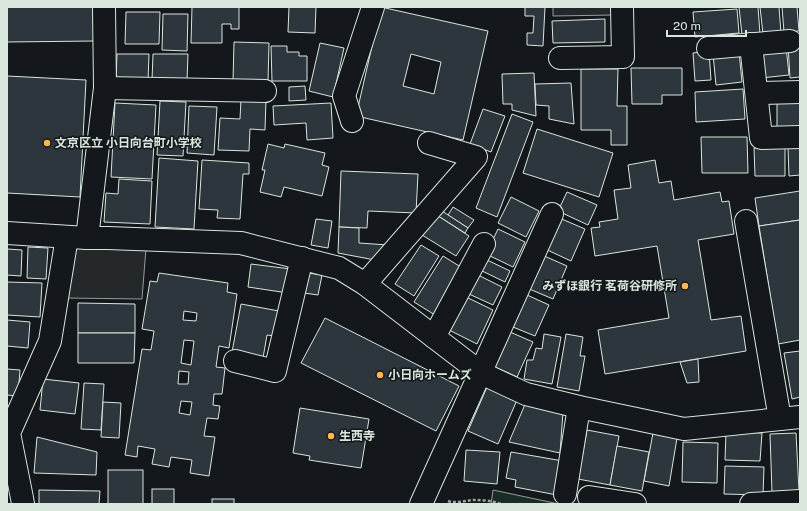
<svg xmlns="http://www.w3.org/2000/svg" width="807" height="511" viewBox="0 0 807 511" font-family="'Public Sans','Noto Sans JP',sans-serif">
<rect width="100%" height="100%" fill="#14181c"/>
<polygon fill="#1a2d24" stroke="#939e99" points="493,490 559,504 491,504"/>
<g fill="#24282b" stroke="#939e99">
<polygon points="553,7 613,7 614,15 553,16"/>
<polygon points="76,245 146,248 142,299 66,298"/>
</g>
<g fill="#2c363c" stroke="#d8e6dc" fill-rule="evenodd">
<polygon points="7,7 93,7 94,41 7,42"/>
<polygon points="192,7 239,7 239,29 231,29 231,24 222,24 222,43 191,43"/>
<polygon points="289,7 316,7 315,33 288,32"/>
<path d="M381,7L488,31L463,140L356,116ZM411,54L441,62L434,94L403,86Z"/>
<polygon points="518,7 545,7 543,46 527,45 527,33 533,33 534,16 525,16 525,7"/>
<polygon points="739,7 758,7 760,34 742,35"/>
<polygon points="760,7 779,7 781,33 763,34"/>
<polygon points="782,7 797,7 799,31 784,32"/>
<polygon points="737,9 739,33 695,37 693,12"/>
<polygon points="126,12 160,12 159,44 125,44"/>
<polygon points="163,14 188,14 187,51 162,50"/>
<polygon points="605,19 605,42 553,43 552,21"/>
<polygon points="234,42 269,43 268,82 233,81"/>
<polygon points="320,43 344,48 333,97 309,91"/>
<polygon points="800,43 800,77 790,78 788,44"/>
<polygon points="271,46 287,46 287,52 299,52 299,56 307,56 307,81 272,81"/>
<polygon points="786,46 789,75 761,78 759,54"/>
<polygon points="709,51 711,80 695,81 693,53"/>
<polygon points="739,52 742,82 716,85 713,54"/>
<polygon points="117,54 149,54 148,81 116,80"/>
<polygon points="153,54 188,54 187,81 152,80"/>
<polygon points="631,68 682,68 682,95 662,95 662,104 632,104"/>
<polygon points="581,69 618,69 617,106 627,106 627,145 611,145 611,130 581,130"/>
<polygon points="534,73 536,116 512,110 512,104 503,104 502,74"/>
<polygon points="7,76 86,80 80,197 7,193"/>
<polygon points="571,83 574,124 549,119 549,106 536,105 535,84"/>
<polygon points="305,86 306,100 289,101 289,87"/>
<polygon points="743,89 745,119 696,122 695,92"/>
<polygon points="241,99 266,100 265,130 250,129 249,151 218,150 220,118 240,119"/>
<polygon points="160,101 186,102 183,156 157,155"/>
<polygon points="115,103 156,105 152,179 111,177"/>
<polygon points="331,103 333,138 307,140 306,123 274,125 273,106"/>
<rect x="777" y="103" width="23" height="25"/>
<polygon points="189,106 217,107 214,155 187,153"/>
<polygon points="483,109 505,116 491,152 470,144"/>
<polygon points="512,114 533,122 497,217 476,208"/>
<polygon points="537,129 613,153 599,197 523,173"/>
<polygon points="701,137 747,137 748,173 702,173"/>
<polygon points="268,144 284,148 285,144 325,153 322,165 329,167 322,196 284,187 281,197 260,192 265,170 262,170"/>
<polygon points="754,148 785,148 785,176 755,176"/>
<polygon points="788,148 800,148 800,175 789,176"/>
<polygon points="159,158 198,161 194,229 155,227"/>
<polygon points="202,160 249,163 249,174 243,174 240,219 217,218 218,210 199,209"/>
<polygon points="655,160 659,183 671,181 674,200 720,192 722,202 729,201 734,234 698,240 711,320 741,316 746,351 605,374 598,330 669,318 657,246 595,256 591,228 600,227 599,222 618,219 614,190 631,188 628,165"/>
<polygon points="341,171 418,174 416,213 368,211 367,228 339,227"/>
<polygon points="119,179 152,181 150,224 104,222 106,193 118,194"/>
<polygon points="800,191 800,220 759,226 755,198"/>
<polygon points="567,192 597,205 588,225 558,211"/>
<polygon points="511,197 539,211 526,237 498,223"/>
<polygon points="453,207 474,220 468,228 448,215"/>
<polygon points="439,209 468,228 465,233 435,214"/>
<polygon points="435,214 469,236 456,256 422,235"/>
<polygon points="557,217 585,229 571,261 543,248"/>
<polygon points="316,219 332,221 328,248 311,245"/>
<polygon points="800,220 800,340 778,344 759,226"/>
<polygon points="339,227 359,228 359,243 388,245 375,260 338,253"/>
<polygon points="498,229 525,242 513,267 486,254"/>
<polygon points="421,245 439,256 414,296 395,284"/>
<polygon points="28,247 48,248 46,279 27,278"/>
<polygon points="7,249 22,250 21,276 7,275"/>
<polygon points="542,255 567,266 553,299 527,288"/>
<polygon points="443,256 464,269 435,315 414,302"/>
<polygon points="485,259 510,271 505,282 480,270"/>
<polygon points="251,264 291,269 288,293 248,287"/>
<path d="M159,273L228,283L227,292L237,294L229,348L219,346L216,367L225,368L222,394H214L213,405L220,406L218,419L207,418L204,436L215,437L209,476L190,473L192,460L171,457L169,467L152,464L155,449L138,446L137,457L125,455L142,349L151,350L154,331L142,329L150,281L157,282ZM184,311L197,313L196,321L183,320ZM184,340L194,341L191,365L181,363ZM179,371L189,372L188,384H178ZM181,401L192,402L190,415L179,413Z"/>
<polygon points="308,273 322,275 318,295 304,293"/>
<polygon points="478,275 502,287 493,305 469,294"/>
<polygon points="7,282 42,283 40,317 7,315"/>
<polygon points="527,295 549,305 535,336 513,327"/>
<polygon points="464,296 493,310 477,344 447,329"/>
<polygon points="78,303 135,304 135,333 78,333"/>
<polygon points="241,304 279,311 275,336 267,335 263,358 232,352"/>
<polygon points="325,318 459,386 436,431 301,363"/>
<polygon points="7,320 30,322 28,348 7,346"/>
<polygon points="510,332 533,342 517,377 495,367"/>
<polygon points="78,333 135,333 134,363 78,363"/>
<polygon points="544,334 561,337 552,384 524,379 527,360 533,360 536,348 542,349"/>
<polygon points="566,334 583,337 580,356 585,356 579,391 557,387"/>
<polygon points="800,351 800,397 792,399 784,353"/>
<polygon points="698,359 699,382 687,383 680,362"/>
<polygon points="7,369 20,370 18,396 7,395"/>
<polygon points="43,379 79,383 75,414 40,410"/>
<polygon points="84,383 104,384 101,430 81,429"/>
<polygon points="487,387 517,400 498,444 468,431"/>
<polygon points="103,402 121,403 119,438 101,437"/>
<polygon points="526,402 563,412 560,453 509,442"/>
<polygon points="300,408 369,419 361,468 309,460 310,456 293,453"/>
<polygon points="587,430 619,436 610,485 578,479"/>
<polygon points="726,432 762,433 760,461 725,460"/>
<polygon points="653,433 677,438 669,486 644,481"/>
<polygon points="796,433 799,491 772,492 770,434"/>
<polygon points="37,437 97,452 96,475 34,473"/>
<polygon points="683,442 718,443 717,483 682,482"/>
<polygon points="617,446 649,452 642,491 610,485"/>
<polygon points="466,450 500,452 497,484 464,481"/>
<polygon points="511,452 563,461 557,495 515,487 516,480 506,478"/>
<polygon points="725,466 764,467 763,495 724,494"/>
<rect x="108" y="470" width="35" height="34"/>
<rect x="152" y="489" width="22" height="15"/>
<polygon points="39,490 100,491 99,504 39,504"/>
<rect x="212" y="499" width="22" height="5"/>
</g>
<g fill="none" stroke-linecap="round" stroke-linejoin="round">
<g stroke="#d8e6dc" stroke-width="24">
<g id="minor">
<polyline points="751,44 761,138 800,137"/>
<polyline points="708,48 790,41"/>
<polyline points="560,58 623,57 622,7"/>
<polyline points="105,88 265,91"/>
<polyline points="757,93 800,92"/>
<polyline points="352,121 344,96 373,7"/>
<polyline points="746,221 780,419"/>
<polyline points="7,233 87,238 108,238 241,243 339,268 365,284 481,373 526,394 579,407 684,429 800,417"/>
<polyline points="87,238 105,88 104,7"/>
<polyline points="365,284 476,157 429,143"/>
<polyline points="434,337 484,244"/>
<polyline points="235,361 275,371 302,258"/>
<polyline points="565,494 579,407"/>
<polyline points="589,497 635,504"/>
<polyline points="23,504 22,498 9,433 50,341 67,237"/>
<polyline points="421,504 552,214"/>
<polyline points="751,504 800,501"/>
</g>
</g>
<path stroke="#9da8a2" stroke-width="2.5" stroke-dasharray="3 2" stroke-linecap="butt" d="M448,501C457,504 466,500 475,500C483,500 493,501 501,504"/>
<use href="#minor" stroke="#14181c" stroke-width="22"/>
</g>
<g fill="#ffb74d" stroke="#14181c" stroke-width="1.5">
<circle cx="47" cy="143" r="4"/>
<circle cx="685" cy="286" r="4"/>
<circle cx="380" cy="375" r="4"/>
<circle cx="331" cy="436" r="4"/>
</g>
<g text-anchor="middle" stroke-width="3" stroke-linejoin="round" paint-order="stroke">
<g font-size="12" font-weight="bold" fill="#d8e6dc" stroke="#14181c" text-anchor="start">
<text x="55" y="147">文京区立 小日向台町小学校</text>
<text x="677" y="290" text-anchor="end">みずほ銀行 茗荷谷研修所</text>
<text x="388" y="379">小日向ホームズ</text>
<text x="339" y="440">生西寺</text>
</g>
</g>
<rect width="807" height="511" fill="none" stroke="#d8e6dc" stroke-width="16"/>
<path d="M667 30v6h79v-6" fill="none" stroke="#d8e6dc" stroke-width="2"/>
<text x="673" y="30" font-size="12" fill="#d8e6dc" stroke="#14181c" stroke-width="3" paint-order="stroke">20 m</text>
</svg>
